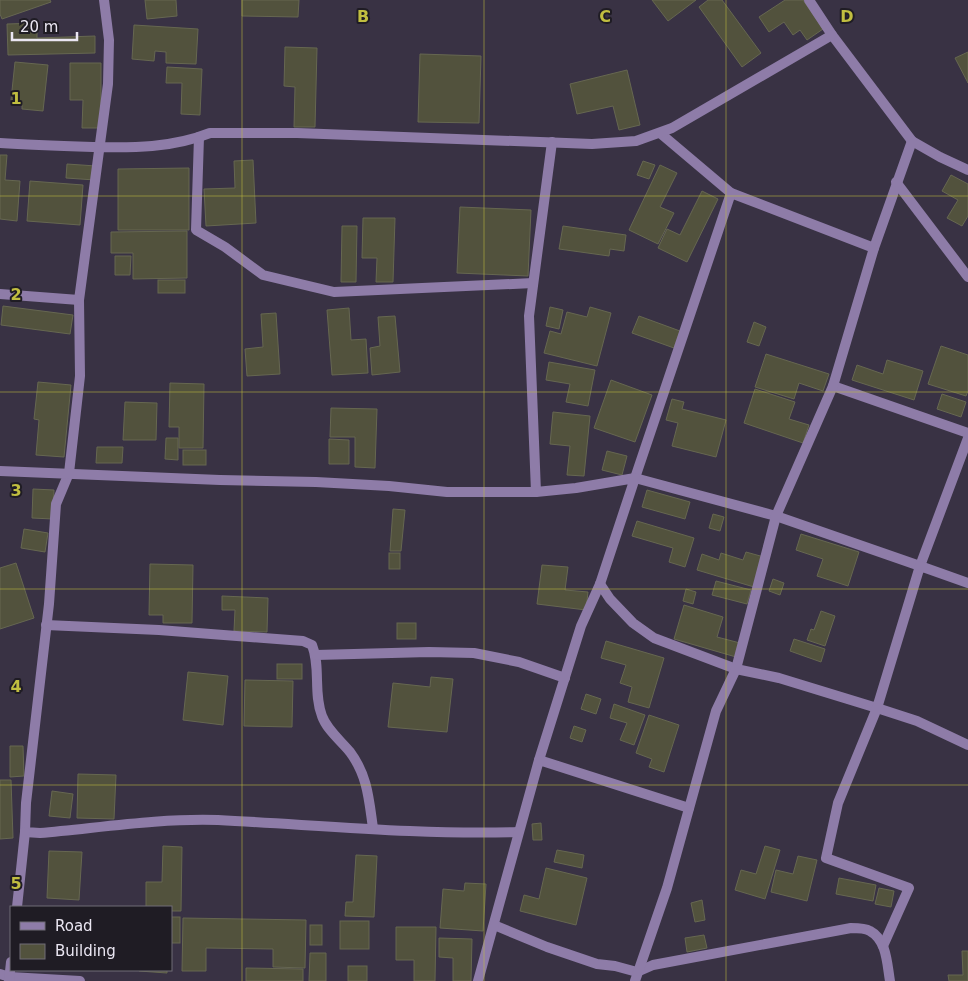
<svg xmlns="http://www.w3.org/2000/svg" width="968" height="981" viewBox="0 0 968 981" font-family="'DejaVu Sans',sans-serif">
<rect width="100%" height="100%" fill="#393244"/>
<g fill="#52523d" stroke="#666751">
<polygon points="0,0 50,0 51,2 2,19 0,14"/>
<polygon points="145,0 176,0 177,16 147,19"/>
<polygon points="242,0 299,0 298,17 242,16"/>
<polygon points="652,0 696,0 668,21"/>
<polygon points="708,0 722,0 761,53 742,67 699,7"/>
<polygon points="785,0 803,0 823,29 807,40 800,30 793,35 784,22 769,32 759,17"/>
<polygon points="37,23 37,38 95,36 95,53 8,55 7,24"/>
<polygon points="134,25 198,29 196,64 166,63 166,52 155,51 154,61 132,59"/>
<polygon points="285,47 317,48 315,127 294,127 295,87 284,86"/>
<polygon points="968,52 968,83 955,58"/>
<polygon points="420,54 481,56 479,123 418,122"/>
<polygon points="15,62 48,65 43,111 22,109 22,101 11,100"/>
<polygon points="70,63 101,63 101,128 82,128 83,100 70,100"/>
<polygon points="167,67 202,69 200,115 181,114 182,83 166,83"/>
<polygon points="627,70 640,125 619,130 613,106 577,114 570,84"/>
<polygon points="0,155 7,155 5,180 20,181 17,221 0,219"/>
<polygon points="253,160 256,223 206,226 204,189 235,188 234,161"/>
<polygon points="643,161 655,165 649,179 637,175"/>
<polygon points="67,164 96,166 95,180 66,178"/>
<polygon points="660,165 677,173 660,207 674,213 658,244 629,230"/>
<polygon points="189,168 189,230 118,230 118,169"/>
<polygon points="951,175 968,184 968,216 962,226 947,218 958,200 942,191"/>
<polygon points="30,181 83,185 80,225 27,221"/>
<polygon points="702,191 718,199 687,262 658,248 667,229 680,235"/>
<polygon points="460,207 531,210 528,276 457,273"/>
<polygon points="363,218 395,218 393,282 376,282 377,258 362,258"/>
<polygon points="342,226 357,226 356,282 341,282"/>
<polygon points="563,226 626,235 624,251 610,249 609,256 559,249"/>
<polygon points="187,231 187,278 133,279 133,253 111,253 111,232"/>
<polygon points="115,256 131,256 130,275 115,275"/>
<rect x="158" y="280" width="27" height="13"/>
<polygon points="3,306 73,315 70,334 1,325"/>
<polygon points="550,307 563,310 559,329 546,326"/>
<polygon points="590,307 611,313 597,366 544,353 550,331 561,334 567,312 587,317"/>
<polygon points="349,308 351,340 366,339 368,373 332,375 327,310"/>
<polygon points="276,313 280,374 247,376 245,349 263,347 261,314"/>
<polygon points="395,316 400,372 372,375 370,348 380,346 378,317"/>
<polygon points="639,316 680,331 674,348 632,333"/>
<polygon points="754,322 766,327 759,346 747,342"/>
<polygon points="941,346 968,355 968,391 966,396 928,384"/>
<polygon points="766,354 829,374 823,391 799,383 794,399 755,387"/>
<polygon points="887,360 923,371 914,400 852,380 857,365 883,374"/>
<polygon points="549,362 595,370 588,406 566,402 570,384 546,380"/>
<polygon points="611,380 652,395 635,442 594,428"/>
<polygon points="38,382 71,385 64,457 36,455 39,420 34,419"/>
<polygon points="170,383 204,384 203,448 179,448 179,427 169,427"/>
<polygon points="755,389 795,402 789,419 809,425 803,443 744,423"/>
<polygon points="942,394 966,402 961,417 937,409"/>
<polygon points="672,399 684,402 682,409 726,420 716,457 672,446 678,423 666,420"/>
<polygon points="125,402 157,403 156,440 123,440"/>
<polygon points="331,408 377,409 375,468 355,467 355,437 330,437"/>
<polygon points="553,412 590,416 584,476 567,475 570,446 550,444"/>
<polygon points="166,438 178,438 178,460 165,459"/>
<polygon points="329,439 349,440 349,464 329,464"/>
<polygon points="97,447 123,447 122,463 96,463"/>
<rect x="183" y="450" width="23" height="15"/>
<polygon points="607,451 627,456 622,475 602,470"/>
<polygon points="33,489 54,490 53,519 32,518"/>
<polygon points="647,490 690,502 685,519 642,507"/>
<polygon points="393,509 405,510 401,551 390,551"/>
<polygon points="713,514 724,517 720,531 709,528"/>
<polygon points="637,521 694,538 685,567 669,562 673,548 632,536"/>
<polygon points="24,529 48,533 45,552 21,548"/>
<polygon points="801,534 859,552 848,586 817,576 823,559 796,550"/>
<polygon points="746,552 764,557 754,587 697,570 702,554 719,560 721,553 743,560"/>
<rect x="389" y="553" width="11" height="16"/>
<polygon points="16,563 34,618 0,629 0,568"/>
<polygon points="150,564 193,565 192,623 163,623 163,615 149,615"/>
<polygon points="542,565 568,567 565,590 588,592 586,610 537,604"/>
<polygon points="773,579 784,583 780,595 769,591"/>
<polygon points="716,581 751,590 747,604 712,595"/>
<polygon points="686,589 696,592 693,604 683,601"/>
<polygon points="222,596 268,598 267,632 234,631 235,610 222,610"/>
<polygon points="684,605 723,617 717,637 740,643 736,657 674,639"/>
<polygon points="821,611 835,616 825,646 807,640 811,629 814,630"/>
<rect x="397" y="623" width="19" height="16"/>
<polygon points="794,639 825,649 821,662 790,651"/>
<polygon points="606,641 664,658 649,708 628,702 632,687 620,683 626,665 601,658"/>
<rect x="277" y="664" width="25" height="15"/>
<polygon points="188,672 228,676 223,725 183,720"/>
<polygon points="431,677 453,679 447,732 388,727 393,683 430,687"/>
<polygon points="245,680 293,681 292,727 244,726"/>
<polygon points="586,694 601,699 596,714 581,709"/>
<polygon points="614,704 645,715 634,745 620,740 627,723 610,718"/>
<polygon points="649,715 679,725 664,772 649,767 652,759 636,753"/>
<polygon points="574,726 586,730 582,742 570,738"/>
<polygon points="10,746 23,746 24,776 10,777"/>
<polygon points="78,774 116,775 114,819 77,818"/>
<polygon points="0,780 11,780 13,838 0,839"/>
<polygon points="52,791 73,794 70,818 49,816"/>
<polygon points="541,823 542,840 533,840 532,824"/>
<polygon points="163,846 182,847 181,911 171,911 171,907 146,907 146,882 162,882"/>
<polygon points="765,846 780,850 765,899 735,890 741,870 756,874"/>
<polygon points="557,850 584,855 582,868 554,862"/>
<polygon points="49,851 82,852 79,900 47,898"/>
<polygon points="356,855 377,856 374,917 345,916 346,902 353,902"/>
<polygon points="798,856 817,860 807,901 771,892 776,870 793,874"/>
<polygon points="546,868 587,878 576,925 520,911 524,895 539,899"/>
<polygon points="839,878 876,885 873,901 836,894"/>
<polygon points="465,883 486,884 483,931 440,928 443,889 464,891"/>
<polygon points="879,888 894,891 891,907 875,904"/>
<polygon points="702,900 705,920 695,922 691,903"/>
<rect x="171" y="917" width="9" height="26"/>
<polygon points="183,918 306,920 305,968 273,967 273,949 206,948 206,971 182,971"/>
<rect x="340" y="921" width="29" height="28"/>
<rect x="310" y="925" width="12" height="20"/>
<polygon points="396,927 436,927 435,981 414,981 414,960 396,960"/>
<polygon points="704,935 707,948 687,952 685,938"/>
<polygon points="439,938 472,939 471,981 453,981 453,958 439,957"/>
<polygon points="962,951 968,951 968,981 949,981 948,975 963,975"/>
<polygon points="310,953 326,953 326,981 309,981"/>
<rect x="348" y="966" width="19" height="15"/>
<polygon points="246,968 303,969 303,981 246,981"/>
<polygon points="139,970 167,970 167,973 139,971"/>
</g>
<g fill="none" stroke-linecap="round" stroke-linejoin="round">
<g stroke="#8e7ca8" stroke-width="10">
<path d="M104,0L109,40L108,84L79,300L80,376L69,473L56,504L49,604L26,803L25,832L40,833C98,828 160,818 218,820C318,825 418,835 518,832"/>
<polyline points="809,0 832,35 912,141 940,157 968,170"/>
<polyline points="660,133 731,193 874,248"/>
<polyline points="199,137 196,230 225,247 263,275 334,292 533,283"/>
<path d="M0,143C31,145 62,146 93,147C133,148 172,148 210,133H297L592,144L636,141L672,128L832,35"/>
<polyline points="896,182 968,277"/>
<polyline points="731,193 635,478 776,516 920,566 968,438"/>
<polyline points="0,294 79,300"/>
<polyline points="833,386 968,433"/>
<polyline points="0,471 220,480 316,482 389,486 447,492 536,492"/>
<polyline points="600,584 610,599 633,623 654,638 736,669 779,678 877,708 920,566 968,583"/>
<path d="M46,625L159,630L303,641L312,645C321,667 313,693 322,716C327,730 341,741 350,752C368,776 369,801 373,828"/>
<polyline points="316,655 429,652 474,653 519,662 565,678"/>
<polyline points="539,760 581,626 600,584 635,478 576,488 536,492 529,316 552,142"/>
<polyline points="17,907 25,832"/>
<path d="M494,925L547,947L597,964L615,966L637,972L653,965L851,928C857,928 865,928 870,931C887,940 887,964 890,981"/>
<polyline points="883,946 909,888 826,858 838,803 877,708 917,721 968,745"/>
<polyline points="0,974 10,977 80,981"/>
<polyline points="9,981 11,962"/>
<polyline points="478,981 539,760 689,808"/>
<polyline points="635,981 667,888 716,711 736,669 776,516 833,386 874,248 912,141"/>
</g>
</g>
<path fill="none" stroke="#c1be40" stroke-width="1" stroke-opacity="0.55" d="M242,0V981M484,0V981M726,0V981M0,196H968M0,392H968M0,589H968M0,785H968"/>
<g font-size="16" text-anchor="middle" font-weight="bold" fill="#c1be40" stroke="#1f1c24" stroke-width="4" stroke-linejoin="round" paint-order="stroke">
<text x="363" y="22">B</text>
<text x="605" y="22">C</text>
<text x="847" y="22">D</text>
<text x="16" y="104">1</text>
<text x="16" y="300">2</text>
<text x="16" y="496">3</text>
<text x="16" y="692">4</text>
<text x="16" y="889">5</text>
</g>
<rect x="10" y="906" width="162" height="65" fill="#1f1c24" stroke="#706d76"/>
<rect x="20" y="922" width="25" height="8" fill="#8e7ca8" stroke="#706d76"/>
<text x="55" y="931" font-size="15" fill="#eae6f2">Road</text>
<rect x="20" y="944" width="25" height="15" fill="#52523d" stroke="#706d76"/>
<text x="55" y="956" font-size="15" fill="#eae6f2">Building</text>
<path d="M12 32v8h65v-8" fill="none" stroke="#eae6f2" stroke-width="2.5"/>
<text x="20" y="32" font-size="15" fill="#eae6f2" stroke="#1f1c24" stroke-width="4" paint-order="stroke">20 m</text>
</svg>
